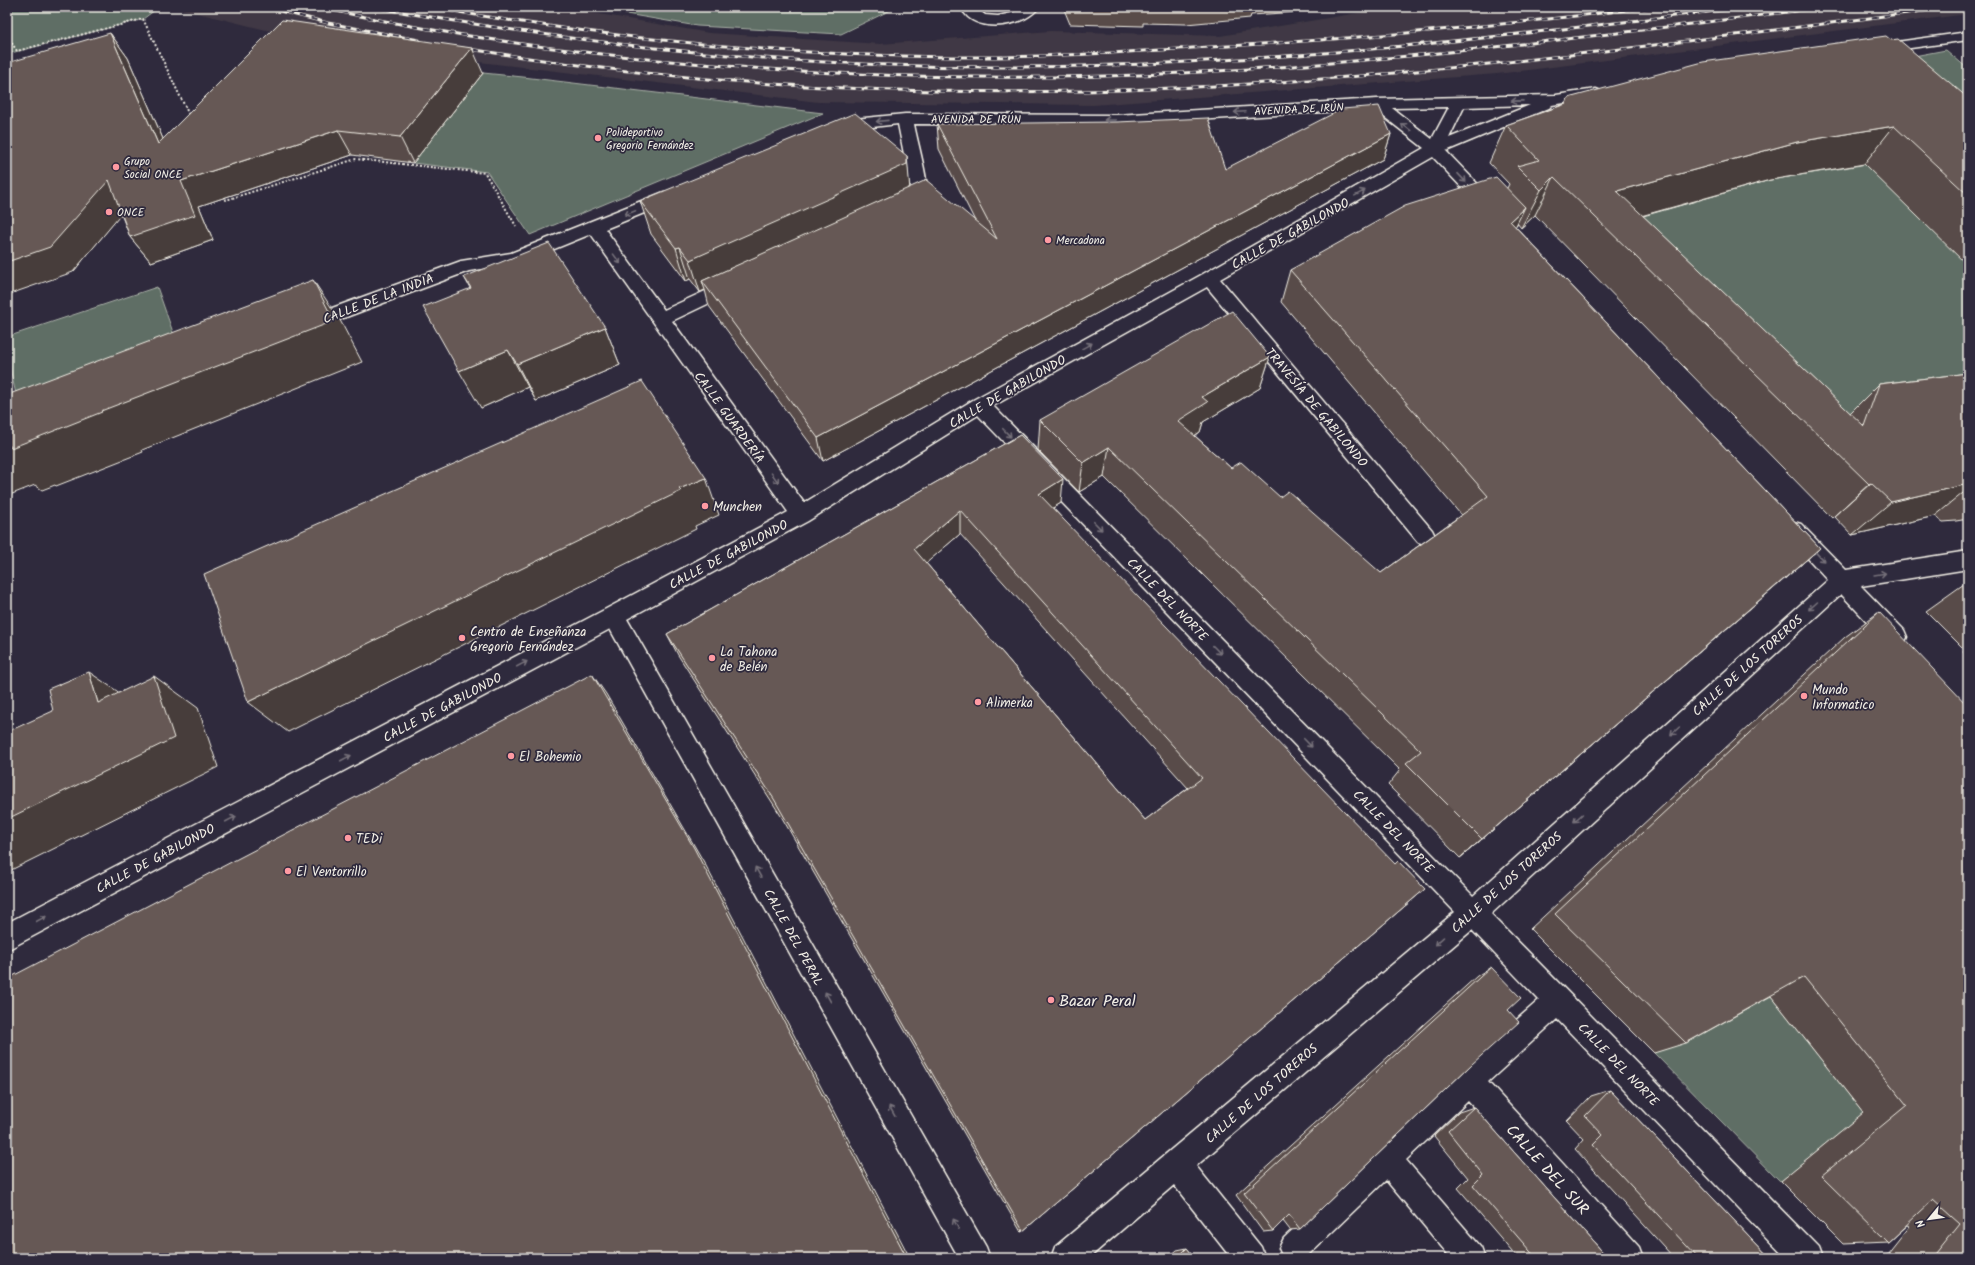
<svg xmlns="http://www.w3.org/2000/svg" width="1975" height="1265" viewBox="0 0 1975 1265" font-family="Kalam,sans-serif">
<rect width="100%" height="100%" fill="#2f2a3d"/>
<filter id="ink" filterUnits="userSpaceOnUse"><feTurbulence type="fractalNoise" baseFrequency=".025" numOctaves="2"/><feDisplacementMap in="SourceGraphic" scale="8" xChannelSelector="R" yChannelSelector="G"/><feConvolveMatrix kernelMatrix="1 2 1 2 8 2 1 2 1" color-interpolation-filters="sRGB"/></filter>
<g filter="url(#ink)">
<polygon fill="#403844" points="173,7 559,7 709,33 880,44 1051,31 1220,36 1394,7 1968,7 1968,14 1497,74 1093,105 818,102 403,53 303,39"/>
<g fill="#5e6e65" stroke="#a9b0a6">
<polygon points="7,7 159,7 143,19 7,54 7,38 13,45 7,35"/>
<polygon points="585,7 897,7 841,34 697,26"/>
<polygon points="1946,50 1968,69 1968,121 1914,56"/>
<polygon points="483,73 523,77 823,113 530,235 487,172 413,163"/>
<polygon points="1947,151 1968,266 1968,403 1848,419 1634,218 1770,180"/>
<polygon points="157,287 181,355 21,416 7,355 7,337"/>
<polygon points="1767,991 1863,1113 1780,1181 1654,1053"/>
</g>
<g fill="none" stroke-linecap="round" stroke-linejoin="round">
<g stroke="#f4f1e8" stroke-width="3">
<g id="minor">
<path d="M960,7H975L985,15L998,16L1012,13L1023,7H1039C1026,26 985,32 968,17C965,14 962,10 960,7Z"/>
<polygon points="1968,32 1968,40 1875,53 1870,52 1868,49 1870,46 1875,45"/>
<path d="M1596,89L1601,91L1604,94L1601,97L1552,105L1549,108L1446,151L1496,203L1498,207L1496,211L1490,212L1484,211L1433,157L1220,279L1432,530L1435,536L1432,542L1425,544L1418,542L1207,287L993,406L1473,896L1828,580L1787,536L1784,530L1787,524L1794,522L1801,524L1846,570L1968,551V569L1861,586L1904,630L1907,637L1904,644L1896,646L1888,644L1841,594L1491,914L1818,1247L1822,1258H1786L1557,1019L1488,1082L1639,1247L1643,1258H1608L1468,1101L1406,1160L1481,1247L1485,1258H1451L1386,1180L1305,1258H1283L1279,1248L1284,1238L1459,1071L1539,1000L1472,930L1196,1166L1261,1247L1265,1258H1231L1174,1185L1089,1258H1051L1055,1247L1455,912L978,415L808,521L627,619L986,1247L990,1258H959L610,629L7,950V923L606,609L788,512L591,234L520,263L469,271L314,329L308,330L302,329L299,324L302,319L461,261L511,253L664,192L670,191L676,192L678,196L676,200L605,229L664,310L727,281L733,279L739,281L742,285L739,289L672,321L804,503L973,400L1203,274L1424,148L1374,109L1116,125L914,124C917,141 930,185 927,200C926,209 908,212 901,210L899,206L901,202L911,198V189L898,124L847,130L837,133L831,131L829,128L831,125L844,120L905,114L1116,115L1377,99L1556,95ZM1530,105L1449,138L1464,107ZM1449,107L1432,139L1392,108Z"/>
</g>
</g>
<g stroke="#f4f1e8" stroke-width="2" stroke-dasharray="2 2" stroke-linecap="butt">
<polyline points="7,36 17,51 143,19 189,115"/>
<polyline points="224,195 226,200 356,159 485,173 516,226"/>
</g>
<use href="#minor" fill="#2f2a3d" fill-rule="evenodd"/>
<g stroke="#f4f1e8" stroke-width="3">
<g id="rail">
<polyline points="264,7 328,23 419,40"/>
<path d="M319,7C445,36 574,53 703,64C862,78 1022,81 1182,73C1398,62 1612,34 1826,7"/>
<path d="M373,7C578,44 785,67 994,67C1246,68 1497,38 1747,7"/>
<path d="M430,7C601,38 777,55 951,57C1031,58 1111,53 1192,48C1346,40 1499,26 1652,7"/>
<path d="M462,48C527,58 591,68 656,74C798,89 942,94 1085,91C1376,85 1665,44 1954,7"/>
</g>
</g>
<use href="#rail" stroke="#2f2a3d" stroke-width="2" stroke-dasharray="6" stroke-linecap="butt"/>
</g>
<g fill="#584c48" stroke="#f4f1e8" fill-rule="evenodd">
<polygon points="1063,7 1313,7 1299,9 1299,12 1251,15 1250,18 1186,24 1143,23 1143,26 1070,24"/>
<polygon points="110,33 128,58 163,139 483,73 413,163 352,155 199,206 213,240 151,262 130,237 121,214 73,272"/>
<polygon points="1891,40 1968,98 1968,266 1864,164 1770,180 1643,216 1850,413 1879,384 1968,373 1968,519 1956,521 1943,522 1935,516 1852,535 1834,516 1832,518 1535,215 1521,228 1517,223 1515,226 1820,548 1460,858 1388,785 1400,770 1104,477 1079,492 1038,450 1040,420 1270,357 1260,388 1203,422 1200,432 1195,436 1231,468 1280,497 1381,573 1461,515 1281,302 1290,270 1507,188 1509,184 1489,163 1506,125 1565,104 1568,98"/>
<polygon points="937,124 1225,169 1391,134 1383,159 823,461 709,306 705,290 700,292 690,279 686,281 651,234 640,201 907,156 909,188 975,221 939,149"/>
<polygon points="464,277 605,327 620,365 536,401 528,387 481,408 470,288"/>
<path d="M1020,435L1061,503L1053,508L1408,903L1021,1232L781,816L678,655L667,634ZM960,534L1188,788L1145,820L926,563Z"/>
<polygon points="1968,583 1968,657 1963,652 1965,650 1926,611 1964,584"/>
<polygon points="1879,612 1968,1258 1884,1258 1910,1225 1908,1224 1888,1242 1843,1244 1780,1181 1863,1113 1771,996 1686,1043 1654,1053 1530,929 1845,637"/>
<polygon points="1491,967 1508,1010 1472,1064 1300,1229 1290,1230 1283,1221 1273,1231 1263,1232 1236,1195 1477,976"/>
<polygon points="1610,1090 1770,1258 1674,1258 1575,1149 1584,1139 1567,1121 1591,1096"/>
<polygon points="1474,1107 1608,1258 1518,1258 1458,1188 1468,1178 1434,1136 1459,1112"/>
<polygon points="1187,1248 1195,1258 1168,1258 1177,1250"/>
</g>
<g fill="#473e3b" stroke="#f4f1e8">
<polygon points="1300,7 1313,7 1299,9"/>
<polygon points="110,33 128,58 176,169 158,144"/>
<polygon points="472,48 483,73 413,163 400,137"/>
<polygon points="1894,126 1864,164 1770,180 1605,226 1617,191 1797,142"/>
<polygon points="338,130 352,155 199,206 213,240 151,262 130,237 181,181"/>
<polygon points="1391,134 1383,159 823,461 818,438"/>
<polygon points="907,156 910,190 702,281 705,290 700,292 690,260"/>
<polygon points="1554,177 1535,215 1521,228 1541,190"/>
<polygon points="109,180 129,205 73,272 7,295 7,262"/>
<polygon points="1525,207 1509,240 1510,221"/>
<polygon points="680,247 690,279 686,281 676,248"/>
<polygon points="313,280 341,322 362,362 142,450 143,452 56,486 55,485 42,490 35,485 7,496 7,448 101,411"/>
<polygon points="605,327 620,365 536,401 517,364"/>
<polygon points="508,350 528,387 481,408 459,371"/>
<polygon points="1270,357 1260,388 1203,422 1200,432 1171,451 1178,421 1202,397"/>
<polygon points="1109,447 1104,477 1079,492 1083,463"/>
<polygon points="706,478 719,515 695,526 696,529 288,732 248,702 679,489"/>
<polygon points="1063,479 1061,503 1038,517 1039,494"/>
<polygon points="1871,483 1834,516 1832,518 1869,484"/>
<polygon points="1968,484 1968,489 1935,516 1852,535 1891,502"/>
<polygon points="960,510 960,534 916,572 914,549"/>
<polygon points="1820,548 1788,576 1460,858 1482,839"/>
<polygon points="89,672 136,704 98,703"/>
<polygon points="592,674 606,694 705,864 910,1258 907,1258"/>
<polygon points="154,676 198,708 218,767 7,872 7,819"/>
<polygon points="1425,889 1408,903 1021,1232 1023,1231"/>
</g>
<g fill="#665854" stroke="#f4f1e8" fill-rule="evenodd">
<polygon points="282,20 472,48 400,137 338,130 181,181 195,215 130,237 109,180 50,247 7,262 7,63 110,33 158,144"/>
<polygon points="1886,36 1891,40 1898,39 1968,98 1968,195 1894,126 1797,142 1617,191 1864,426 1879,384 1968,373 1968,484 1891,502 1871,483 1869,484 1554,177 1541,190 1517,166 1539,160 1506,125 1566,104 1568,98 1703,62"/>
<polygon points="1379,106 1391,134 818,438 702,281 924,181 925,179 997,239 937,124 1117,122 1208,118 1225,169 1342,109"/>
<polygon points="855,113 907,156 907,164 690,260 680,247 676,248 640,201"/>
<polygon points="1496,177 1525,207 1510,221 1820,548 1482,839 1406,763 1421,751 1109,447 1083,463 1040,420 1232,311 1270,357 1202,397 1208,402 1178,421 1231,468 1241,462 1280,497 1288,491 1381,573 1488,496 1290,270 1405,206"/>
<polygon points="549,243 605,327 517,364 508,350 459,371 423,307 471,288 464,277"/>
<polygon points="313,280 334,321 101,411 102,412 11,448 11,446 7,448 7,395"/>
<polygon points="642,381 706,478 679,489 681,491 248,702 204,574"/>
<path d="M1020,435L1063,479L1039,494L1395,864L1398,861L1425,889L1023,1231L774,799L667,634ZM960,510L1202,778L1145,820L914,549Z"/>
<polygon points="1968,583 1968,588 1964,584"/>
<polygon points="1879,612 1968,706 1968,1258 1931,1258 1959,1223 1933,1200 1888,1242 1821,1176 1907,1105 1804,977 1686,1043 1555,914"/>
<polygon points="89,672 98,703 154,676 174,738 7,819 7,732 53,711 48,689"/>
<polygon points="592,674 694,848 907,1258 7,1258 7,979"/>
<polygon points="1491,967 1521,998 1508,1010 1519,1022 1472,1064 1300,1229 1289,1215 1273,1231 1244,1193"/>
<polygon points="1610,1090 1770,1258 1698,1258 1593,1145 1603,1135 1585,1116"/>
<polygon points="1474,1107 1608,1258 1536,1258 1473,1185 1483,1175 1448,1131"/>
<polygon points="1187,1248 1195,1258 1177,1258"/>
</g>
<defs><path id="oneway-shaft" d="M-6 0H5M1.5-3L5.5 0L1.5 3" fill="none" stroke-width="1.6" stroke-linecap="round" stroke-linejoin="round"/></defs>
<g stroke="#747079">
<use href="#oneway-shaft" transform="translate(1517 101) rotate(179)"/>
<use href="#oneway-shaft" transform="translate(1240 112) rotate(177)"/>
<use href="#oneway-shaft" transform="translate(1110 120) rotate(180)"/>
<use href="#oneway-shaft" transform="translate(882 121) rotate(174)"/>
<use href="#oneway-shaft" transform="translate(1406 127) rotate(-143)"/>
<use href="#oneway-shaft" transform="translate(1462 178) rotate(47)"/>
<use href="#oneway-shaft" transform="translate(1360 193) rotate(-29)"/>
<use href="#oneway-shaft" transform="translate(630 213) rotate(158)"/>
<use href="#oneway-shaft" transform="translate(617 259) rotate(54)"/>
<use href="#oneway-shaft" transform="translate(1087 346) rotate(-29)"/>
<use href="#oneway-shaft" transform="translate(1007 433) rotate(46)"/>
<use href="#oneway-shaft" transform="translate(775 478) rotate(54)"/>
<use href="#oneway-shaft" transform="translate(1098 526) rotate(46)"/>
<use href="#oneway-shaft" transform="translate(1820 557) rotate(47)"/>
<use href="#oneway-shaft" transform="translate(1880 574) rotate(-9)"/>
<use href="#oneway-shaft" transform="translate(1813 606) rotate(138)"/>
<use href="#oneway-shaft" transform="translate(1217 650) rotate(46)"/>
<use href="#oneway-shaft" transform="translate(522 664) rotate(-28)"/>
<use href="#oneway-shaft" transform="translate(1675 731) rotate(138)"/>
<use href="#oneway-shaft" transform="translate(1308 743) rotate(46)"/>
<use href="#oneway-shaft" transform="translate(346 758) rotate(-28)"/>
<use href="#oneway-shaft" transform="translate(1578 818) rotate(138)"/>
<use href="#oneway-shaft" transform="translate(231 819) rotate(-28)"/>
<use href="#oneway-shaft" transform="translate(758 872) rotate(-119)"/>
<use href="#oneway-shaft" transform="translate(41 919) rotate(-28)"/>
<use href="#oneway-shaft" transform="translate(1439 941) rotate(139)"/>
<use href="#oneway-shaft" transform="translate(828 997) rotate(-119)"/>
<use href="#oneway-shaft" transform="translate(892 1111) rotate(-119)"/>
<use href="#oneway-shaft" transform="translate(956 1224) rotate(-119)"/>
</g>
</g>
<g fill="#ff9aa2" stroke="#2f2a3d" stroke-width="1.5">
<circle cx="598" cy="138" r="4"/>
<circle cx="116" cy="167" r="4"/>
<circle cx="109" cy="212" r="4"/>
<circle cx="1048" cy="240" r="4"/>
<circle cx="705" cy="506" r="4"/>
<circle cx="462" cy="638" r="4"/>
<circle cx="712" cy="658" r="4"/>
<circle cx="1804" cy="696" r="4"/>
<circle cx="978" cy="702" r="4"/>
<circle cx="511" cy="756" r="4"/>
<circle cx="348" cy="838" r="4"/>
<circle cx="288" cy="871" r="4"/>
<circle cx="1051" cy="1000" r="4"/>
</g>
<g text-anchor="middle" stroke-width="3.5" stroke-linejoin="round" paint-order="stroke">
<g font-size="11" fill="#f4f1e8" stroke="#2f2a3d">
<text transform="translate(1299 109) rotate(-3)" y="4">AVENIDA DE IRÚN</text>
<text x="976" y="123">AVENIDA DE IRÚN</text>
</g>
<g font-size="11" fill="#f4f1e8" stroke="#2f2a3d" text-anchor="start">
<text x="606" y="136">Polideportivo<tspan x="606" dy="13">Gregorio Fernández</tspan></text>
<text x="124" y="165">Grupo<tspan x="124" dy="13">Social ONCE</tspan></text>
<text x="117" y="216">ONCE</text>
<text x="1056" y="244">Mercadona</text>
</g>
<g font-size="13" fill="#f4f1e8" stroke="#2f2a3d">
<text transform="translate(1290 233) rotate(-29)" y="5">CALLE DE GABILONDO</text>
<text transform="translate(378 298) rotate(-21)" y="5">CALLE DE LA INDIA</text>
<text transform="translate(1007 391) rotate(-30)" y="5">CALLE DE GABILONDO</text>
<text transform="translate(1317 407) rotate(50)" y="5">TRAVESÍA DE GABILONDO</text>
<text transform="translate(730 417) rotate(54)" y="5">CALLE GUARDERÍA</text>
<text transform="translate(728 554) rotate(-28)" y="5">CALLE DE GABILONDO</text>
<text transform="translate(1168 599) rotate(46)" y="5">CALLE DEL NORTE</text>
<text transform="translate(1747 665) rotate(-42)" y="5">CALLE DE LOS TOREROS</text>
<text transform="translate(442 707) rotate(-28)" y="5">CALLE DE GABILONDO</text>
<text transform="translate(1394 831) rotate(46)" y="5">CALLE DEL NORTE</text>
<text transform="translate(155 858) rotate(-28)" y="5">CALLE DE GABILONDO</text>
<text transform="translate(1506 882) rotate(-42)" y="5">CALLE DE LOS TOREROS</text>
<text transform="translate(794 937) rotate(61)" y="5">CALLE DEL PERAL</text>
<text transform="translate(1619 1064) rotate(46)" y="5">CALLE DEL NORTE</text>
<text transform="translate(1261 1093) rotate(-41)" y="5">CALLE DE LOS TOREROS</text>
</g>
<g font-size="13" fill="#f4f1e8" stroke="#2f2a3d" text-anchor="start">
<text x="713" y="511">Munchen</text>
<text x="470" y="636">Centro de Enseñanza<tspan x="470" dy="15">Gregorio Fernández</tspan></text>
<text x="720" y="656">La Tahona<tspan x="720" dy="15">de Belén</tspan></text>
<text x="1812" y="694">Mundo<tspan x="1812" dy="15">Informatico</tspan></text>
<text x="986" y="707">Alimerka</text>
<text x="519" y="761">El Bohemio</text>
<text x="356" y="843">TEDi</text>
<text x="296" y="876">El Ventorrillo</text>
</g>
<g font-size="16" fill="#f4f1e8" stroke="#2f2a3d" text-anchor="start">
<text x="1059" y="1006">Bazar Peral</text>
</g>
<g font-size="16" fill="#f4f1e8" stroke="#2f2a3d">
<text transform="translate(1548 1169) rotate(48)" y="6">CALLE DEL SUR</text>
</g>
</g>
<rect width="1975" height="1265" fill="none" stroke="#2f2a3d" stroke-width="24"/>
<rect x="12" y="12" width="1951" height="1241" fill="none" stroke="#f4f1e8" stroke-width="1.5" filter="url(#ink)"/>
<g transform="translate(1929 1219) rotate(241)" stroke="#2f2a3d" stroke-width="3" paint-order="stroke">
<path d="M0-3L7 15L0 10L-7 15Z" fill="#f4f1e8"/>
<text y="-6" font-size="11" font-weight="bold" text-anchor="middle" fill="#f4f1e8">N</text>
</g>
</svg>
